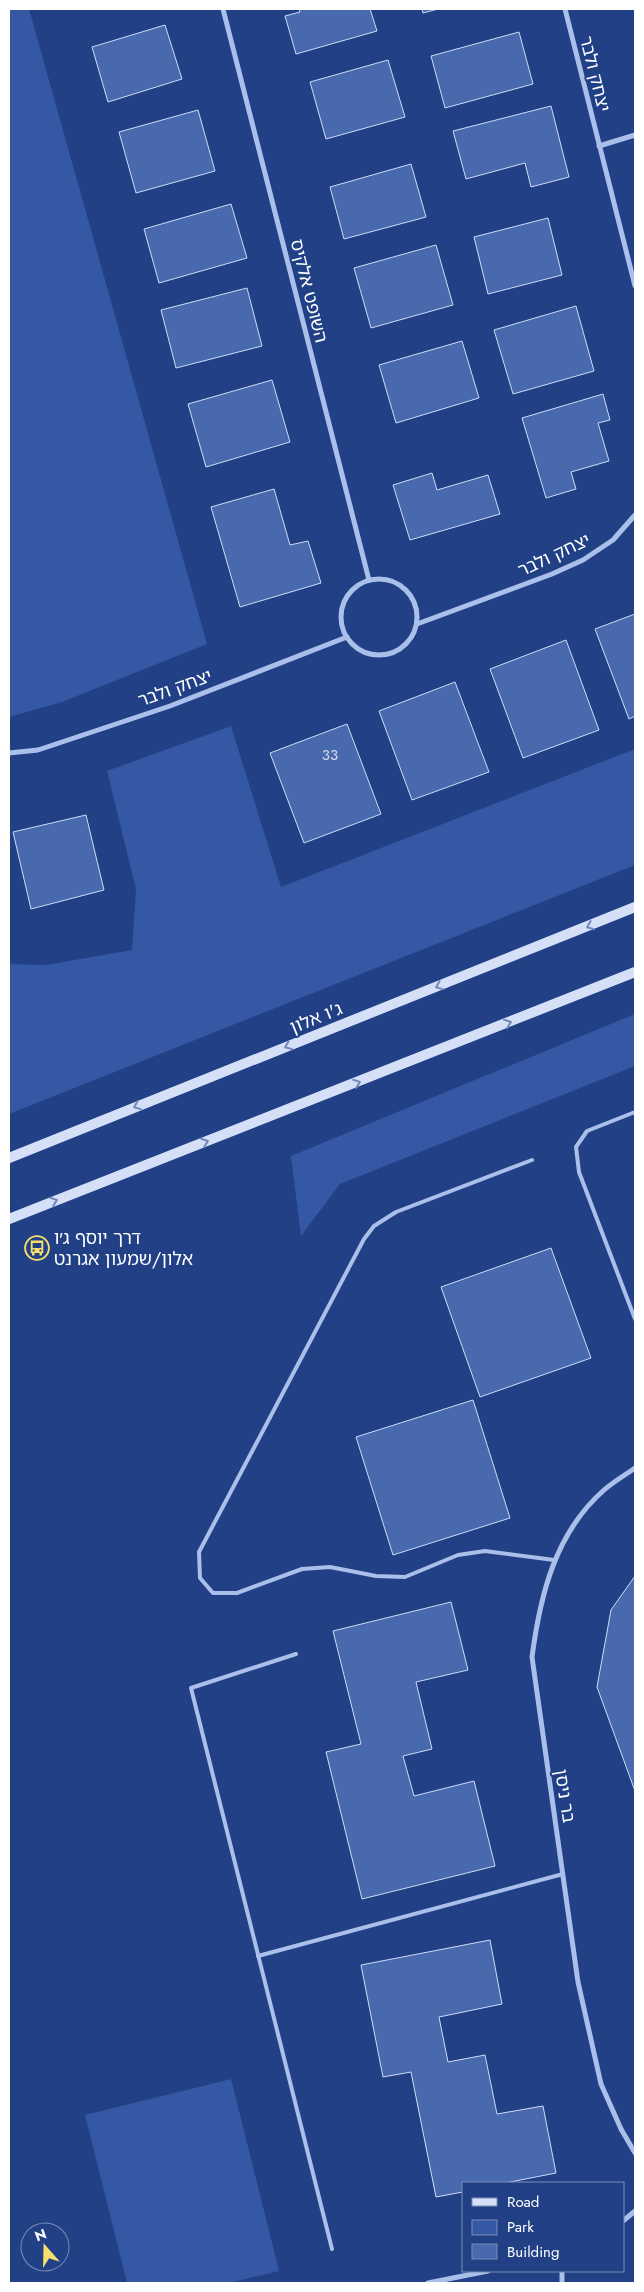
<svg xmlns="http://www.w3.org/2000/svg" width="644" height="2292" viewBox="0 0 644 2292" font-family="Jost,'Noto Sans Hebrew',sans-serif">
<rect width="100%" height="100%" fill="#214086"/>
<g fill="#3458a3">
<polygon points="9,9 29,9 207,644 62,702 9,717"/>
<polygon points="231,726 281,887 635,749 635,865 9,1114 9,964 46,965 132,950 136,889 107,771"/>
<polygon points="635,1014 635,1066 340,1184 301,1236 291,1156"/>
<polygon points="231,2079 279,2271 229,2283 127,2283 85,2115"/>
</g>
<g fill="#4969ae" stroke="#cedcf7">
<polygon points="299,9 370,9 377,31 296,54 285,16 300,12"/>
<polygon points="422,9 438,9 423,13"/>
<polygon points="165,25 182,79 108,102 92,47"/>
<polygon points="519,32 533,84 445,108 431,56"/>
<polygon points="388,60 405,117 326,139 310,82"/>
<polygon points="551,106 569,177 531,187 525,163 466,179 453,131"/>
<polygon points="198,110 215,171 136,193 119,132"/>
<polygon points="411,164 426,217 344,239 330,187"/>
<polygon points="231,204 247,258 159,283 144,229"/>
<polygon points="548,218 562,275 488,294 474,237"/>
<polygon points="436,245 453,305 371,328 354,268"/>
<polygon points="247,288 262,346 176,368 161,310"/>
<polygon points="576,306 594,371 513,394 494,330"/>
<polygon points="462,341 479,398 396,423 379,365"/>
<polygon points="272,380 290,442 206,467 188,404"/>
<polygon points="603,394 610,420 598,423 609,461 571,472 576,489 546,498 522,418"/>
<polygon points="432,473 437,490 488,475 500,514 410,540 393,485"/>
<polygon points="274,489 290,545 308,541 321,583 240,607 211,507"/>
<polygon points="635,614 635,716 629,719 595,629"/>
<polygon points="566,640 599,730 523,758 490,669"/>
<polygon points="455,682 489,772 412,800 379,711"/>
<polygon points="347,724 381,814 304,843 270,753"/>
<polygon points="86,815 104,890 31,909 13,832"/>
<polygon points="551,1248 591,1358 480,1397 441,1287"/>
<polygon points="473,1400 510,1518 393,1555 356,1437"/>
<polygon points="635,1576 635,1791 597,1687 611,1610"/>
<polygon points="451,1602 468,1670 416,1682 432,1749 403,1756 414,1796 474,1781 495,1866 362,1899 326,1752 361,1744 333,1631"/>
<polygon points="490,1940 502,2004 439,2017 448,2062 485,2055 497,2114 543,2106 556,2173 505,2183 463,2183 463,2192 436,2197 411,2072 383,2077 361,1965"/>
</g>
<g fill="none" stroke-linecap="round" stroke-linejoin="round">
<g stroke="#aabfea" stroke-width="4">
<polyline points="635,1112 587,1131 576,1147 579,1172 635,1319"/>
<polyline points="532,1160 396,1212 374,1226 364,1239 199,1552 200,1578 213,1593 237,1593 302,1569 330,1567 376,1576 405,1577 458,1555 485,1551 554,1560"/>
<polyline points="296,1654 191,1688 332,2249"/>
<polyline points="258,1956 563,1874"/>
</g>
<g stroke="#aabfea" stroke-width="5">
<polyline points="223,9 369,580"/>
<polyline points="565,9 635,286"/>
<polyline points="599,146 635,135"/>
<circle cx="379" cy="617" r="38"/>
<polyline points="417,624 552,574 583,560 613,540 635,515"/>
<polyline points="9,753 38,750 170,706 347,637"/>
<path d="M635,1468C625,1475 613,1482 604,1490C555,1533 540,1596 532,1657L578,1982L601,2084L621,2129L635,2153"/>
<polyline points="623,2221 635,2211"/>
<polyline points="428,2283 488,2271"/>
<polyline points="562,2283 562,2271"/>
</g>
<g stroke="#d5e0f8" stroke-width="10">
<polyline points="9,1158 635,907"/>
<polyline points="9,1219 635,972"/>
</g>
</g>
<defs><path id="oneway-chevron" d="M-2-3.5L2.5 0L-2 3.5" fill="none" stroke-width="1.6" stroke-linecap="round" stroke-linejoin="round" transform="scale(1.25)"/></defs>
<g stroke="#7288b9">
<use href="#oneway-chevron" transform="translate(590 926) rotate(158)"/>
<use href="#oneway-chevron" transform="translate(439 986) rotate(158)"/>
<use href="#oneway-chevron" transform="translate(508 1023) rotate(-21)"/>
<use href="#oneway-chevron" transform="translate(288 1046) rotate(158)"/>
<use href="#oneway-chevron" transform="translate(357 1083) rotate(-21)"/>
<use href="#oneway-chevron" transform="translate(137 1106) rotate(158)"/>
<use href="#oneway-chevron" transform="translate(205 1142) rotate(-21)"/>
<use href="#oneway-chevron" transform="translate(54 1201) rotate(-21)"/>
</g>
<defs>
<g id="bus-ring" transform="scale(1.25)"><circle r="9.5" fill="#214086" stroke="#f6e06b" stroke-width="1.5"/><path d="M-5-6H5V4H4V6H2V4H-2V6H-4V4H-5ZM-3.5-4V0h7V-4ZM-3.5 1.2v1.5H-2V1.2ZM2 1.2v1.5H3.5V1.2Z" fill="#f6e06b"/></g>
</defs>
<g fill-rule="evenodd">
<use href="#bus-ring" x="37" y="1248"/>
</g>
<g text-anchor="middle" stroke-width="4" stroke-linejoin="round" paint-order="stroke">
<g font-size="15" fill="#d2daeb">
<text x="330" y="760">33</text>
</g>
<g font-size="18" fill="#fff" stroke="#214086">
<text transform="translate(595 74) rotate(76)" y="6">יצחק ולבר</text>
<text transform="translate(309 291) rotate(76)" y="6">השופט אלקיס</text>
<text transform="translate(554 555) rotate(-25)" y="6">יצחק ולבר</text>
<text transform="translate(175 688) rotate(-20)" y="6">יצחק ולבר</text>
<text transform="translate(316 1018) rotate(-22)" y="6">ג'ו אלון</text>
<text transform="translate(565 1796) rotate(81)" y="6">בר ניסן</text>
</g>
<g font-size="18" fill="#fff" stroke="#214086" text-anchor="start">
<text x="54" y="1244">דרך יוסף ג׳ו<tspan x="54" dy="21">אלון/שמעון אגרנט</tspan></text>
</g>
</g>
<rect width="644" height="2292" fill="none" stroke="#ffffff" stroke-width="20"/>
<rect x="462" y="2182" width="162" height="90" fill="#214086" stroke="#7a8cb6"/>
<rect x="472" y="2198" width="25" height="8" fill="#d5e0f8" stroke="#7a8cb6"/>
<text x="507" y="2207" font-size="15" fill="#ffffff">Road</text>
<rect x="472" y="2220" width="25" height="15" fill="#3458a3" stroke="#7a8cb6"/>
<text x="507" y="2232" font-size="15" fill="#ffffff">Park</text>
<rect x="472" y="2244" width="25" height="15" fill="#4969ae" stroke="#7a8cb6"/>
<text x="507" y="2257" font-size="15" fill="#ffffff">Building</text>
<g transform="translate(45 2247) rotate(340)"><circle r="24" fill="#214086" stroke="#7a8cb6"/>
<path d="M0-4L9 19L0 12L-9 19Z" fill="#f6e06b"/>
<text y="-8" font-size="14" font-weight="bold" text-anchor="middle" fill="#ffffff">N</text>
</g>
</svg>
